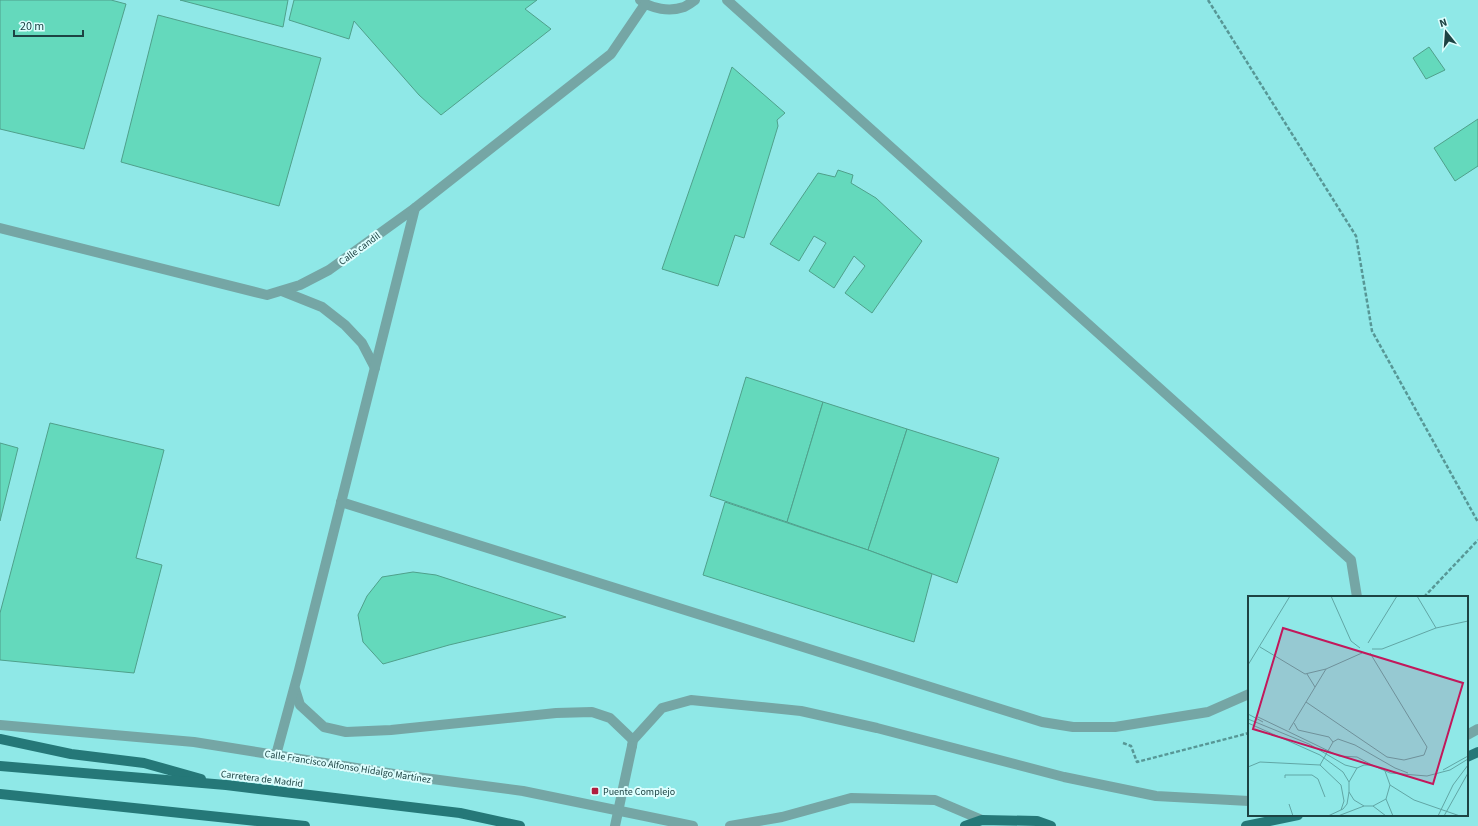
<svg xmlns="http://www.w3.org/2000/svg" width="1478" height="826" viewBox="0 0 1478 826" font-family="'Source Sans 3',sans-serif">
<rect width="100%" height="100%" fill="#8fe8e7"/>
<g fill="#64d9bc" stroke="#4fa08b">
<polygon points="0,0 111,0 126,4 84,149 0,129"/>
<polygon points="180,0 288,0 283,27"/>
<polygon points="294,0 537,0 525,9 551,29 441,115 419,95 354,21 349,39 289,20"/>
<polygon points="158,15 321,58 279,206 121,162"/>
<polygon points="1429,47 1445,70 1426,79 1413,58"/>
<polygon points="732,67 785,113 777,120 778,126 744,238 735,235 718,286 662,269"/>
<polygon points="1478,119 1478,166 1455,181 1434,148"/>
<polygon points="838,170 853,175 851,183 876,198 922,241 872,313 845,293 865,266 854,256 834,288 809,271 826,243 814,236 799,261 770,244 818,173 835,177"/>
<polygon points="746,377 823,402 787,522 710,496"/>
<polygon points="823,402 907,429 868,550 787,522"/>
<polygon points="50,423 164,450 136,558 162,565 134,673 0,660 0,613"/>
<polygon points="907,429 999,458 957,583 868,550"/>
<polygon points="0,443 18,448 0,521"/>
<polygon points="725,502 868,550 932,574 914,642 703,575"/>
<polygon points="413,572 436,575 566,617 449,645 383,664 363,642 358,615 367,596 382,577"/>
</g>
<g fill="none" stroke-linecap="round" stroke-linejoin="round">
<g stroke="#579796" stroke-width="2.5" stroke-dasharray="4 2" stroke-linecap="butt">
<polyline points="1208,0 1356,236 1372,331 1478,522"/>
<polyline points="1424,597 1478,540"/>
<polyline points="1123,743 1131,746 1137,762 1249,733"/>
</g>
<g stroke="#75a6a5" stroke-width="10">
<path d="M640,0C651,9 670,12 684,7C688,5 692,2 695,0"/>
<polyline points="727,0 1351,560 1357,597"/>
<polyline points="0,228 267,295 300,285 329,270 415,208 611,54 645,4"/>
<polyline points="282,291 322,307 345,325 362,343 375,368"/>
<polyline points="341,502 1042,722 1073,727 1115,727 1208,712 1249,694"/>
<polyline points="295,689 300,705 324,727 346,732 391,730 556,713 592,712 610,718 633,740"/>
<polyline points="0,725 194,742 394,774 523,791 693,826"/>
<polyline points="1467,735 1478,729"/>
<polyline points="632,746 633,740 662,708 691,700 801,711 877,728 1064,777 1156,796 1249,801"/>
<polyline points="276,755 299,670 415,208"/>
<polyline points="730,826 782,817 851,798 935,800 982,820"/>
</g>
<g stroke="#257878" stroke-width="10">
<polyline points="0,739 71,754 144,763 201,779"/>
<polyline points="1467,757 1478,752"/>
<polyline points="0,766 226,785 460,813 520,826"/>
<polyline points="0,794 305,826"/>
<polyline points="965,826 982,820 1037,821 1051,826"/>
<polyline points="1246,826 1298,815"/>
</g>
<polyline stroke="#75a6a5" stroke-width="10" points="615,826 632,746"/>
</g>
<rect fill="#b01d3f" stroke="#ddfefe" stroke-width="1.5" x="591" y="787" width="8" height="8" rx="2"/>
<g text-anchor="middle" stroke-width="4" stroke-linejoin="round" paint-order="stroke">
<g font-size="10" fill="#1d4343" stroke="#ddfefe">
<text transform="translate(359 248) rotate(-36)" y="4">Calle candil</text>
<text transform="translate(348 766) rotate(9)" y="4">Calle Francisco Alfonso Hidalgo Martínez</text>
<text transform="translate(262 778) rotate(7)" y="4">Carretera de Madrid</text>
</g>
<g font-size="10" fill="#1d4343" stroke="#ddfefe" text-anchor="start">
<text x="603" y="795">Puente Complejo</text>
</g>
</g>
<g transform="translate(1248 596)">
<rect width="220" height="220" fill="#8fe8e7"/>
<path fill="none" stroke="#61a6a5" stroke-width="1" d="M83,0L103,45L112,52M169,0L188,32M120,47L149,0M12,51L57,78L78,73L114,57M124,53H134L188,32L220,25M0,69L42,0M59,78L67,91M58,106L139,161L156,164L176,159L179,151L122,57M0,118L15,126M10,121L91,160L109,161L124,169M0,123L61,148L97,169L109,172M0,127L72,159L95,176L101,186M46,127L50,134L81,141L85,146M41,134L78,73M0,171L12,166L72,169M195,174L220,160M137,175L142,189L138,203L125,210H116L106,204L101,196V186L109,172L116,169H124L142,177L179,180L202,174L220,163M37,182V179H64L70,183L77,201M142,189L166,204L212,220M138,203L145,220M41,208L45,220M125,210L138,220M93,214L96,205L93,189L72,169L85,146L90,143L107,149L147,172L160,177M80,220L95,213L99,208L101,196M90,220L116,210M190,220L205,189L220,169M196,220L220,177"/>
<path fill="#c2185b" fill-opacity="0.15" stroke="#c2185b" stroke-width="2" d="M35,32L215,87L185,188L5,133Z"/>
<rect width="220" height="220" fill="none" stroke="#1d4343" stroke-width="2"/>
</g>
<g transform="translate(1446 32) rotate(343)" stroke="#ddfefe" stroke-width="3" paint-order="stroke">
<path d="M0-3L7 15L0 10L-7 15Z" fill="#1d4343"/>
<text y="-6" font-size="11" font-weight="bold" text-anchor="middle" fill="#1d4343">N</text>
</g>
<path d="M14 30v6h69v-6" fill="none" stroke="#1d4343" stroke-width="2"/>
<text x="20" y="30" font-size="12" fill="#1d4343" stroke="#ddfefe" stroke-width="3" paint-order="stroke">20 m</text>
</svg>
